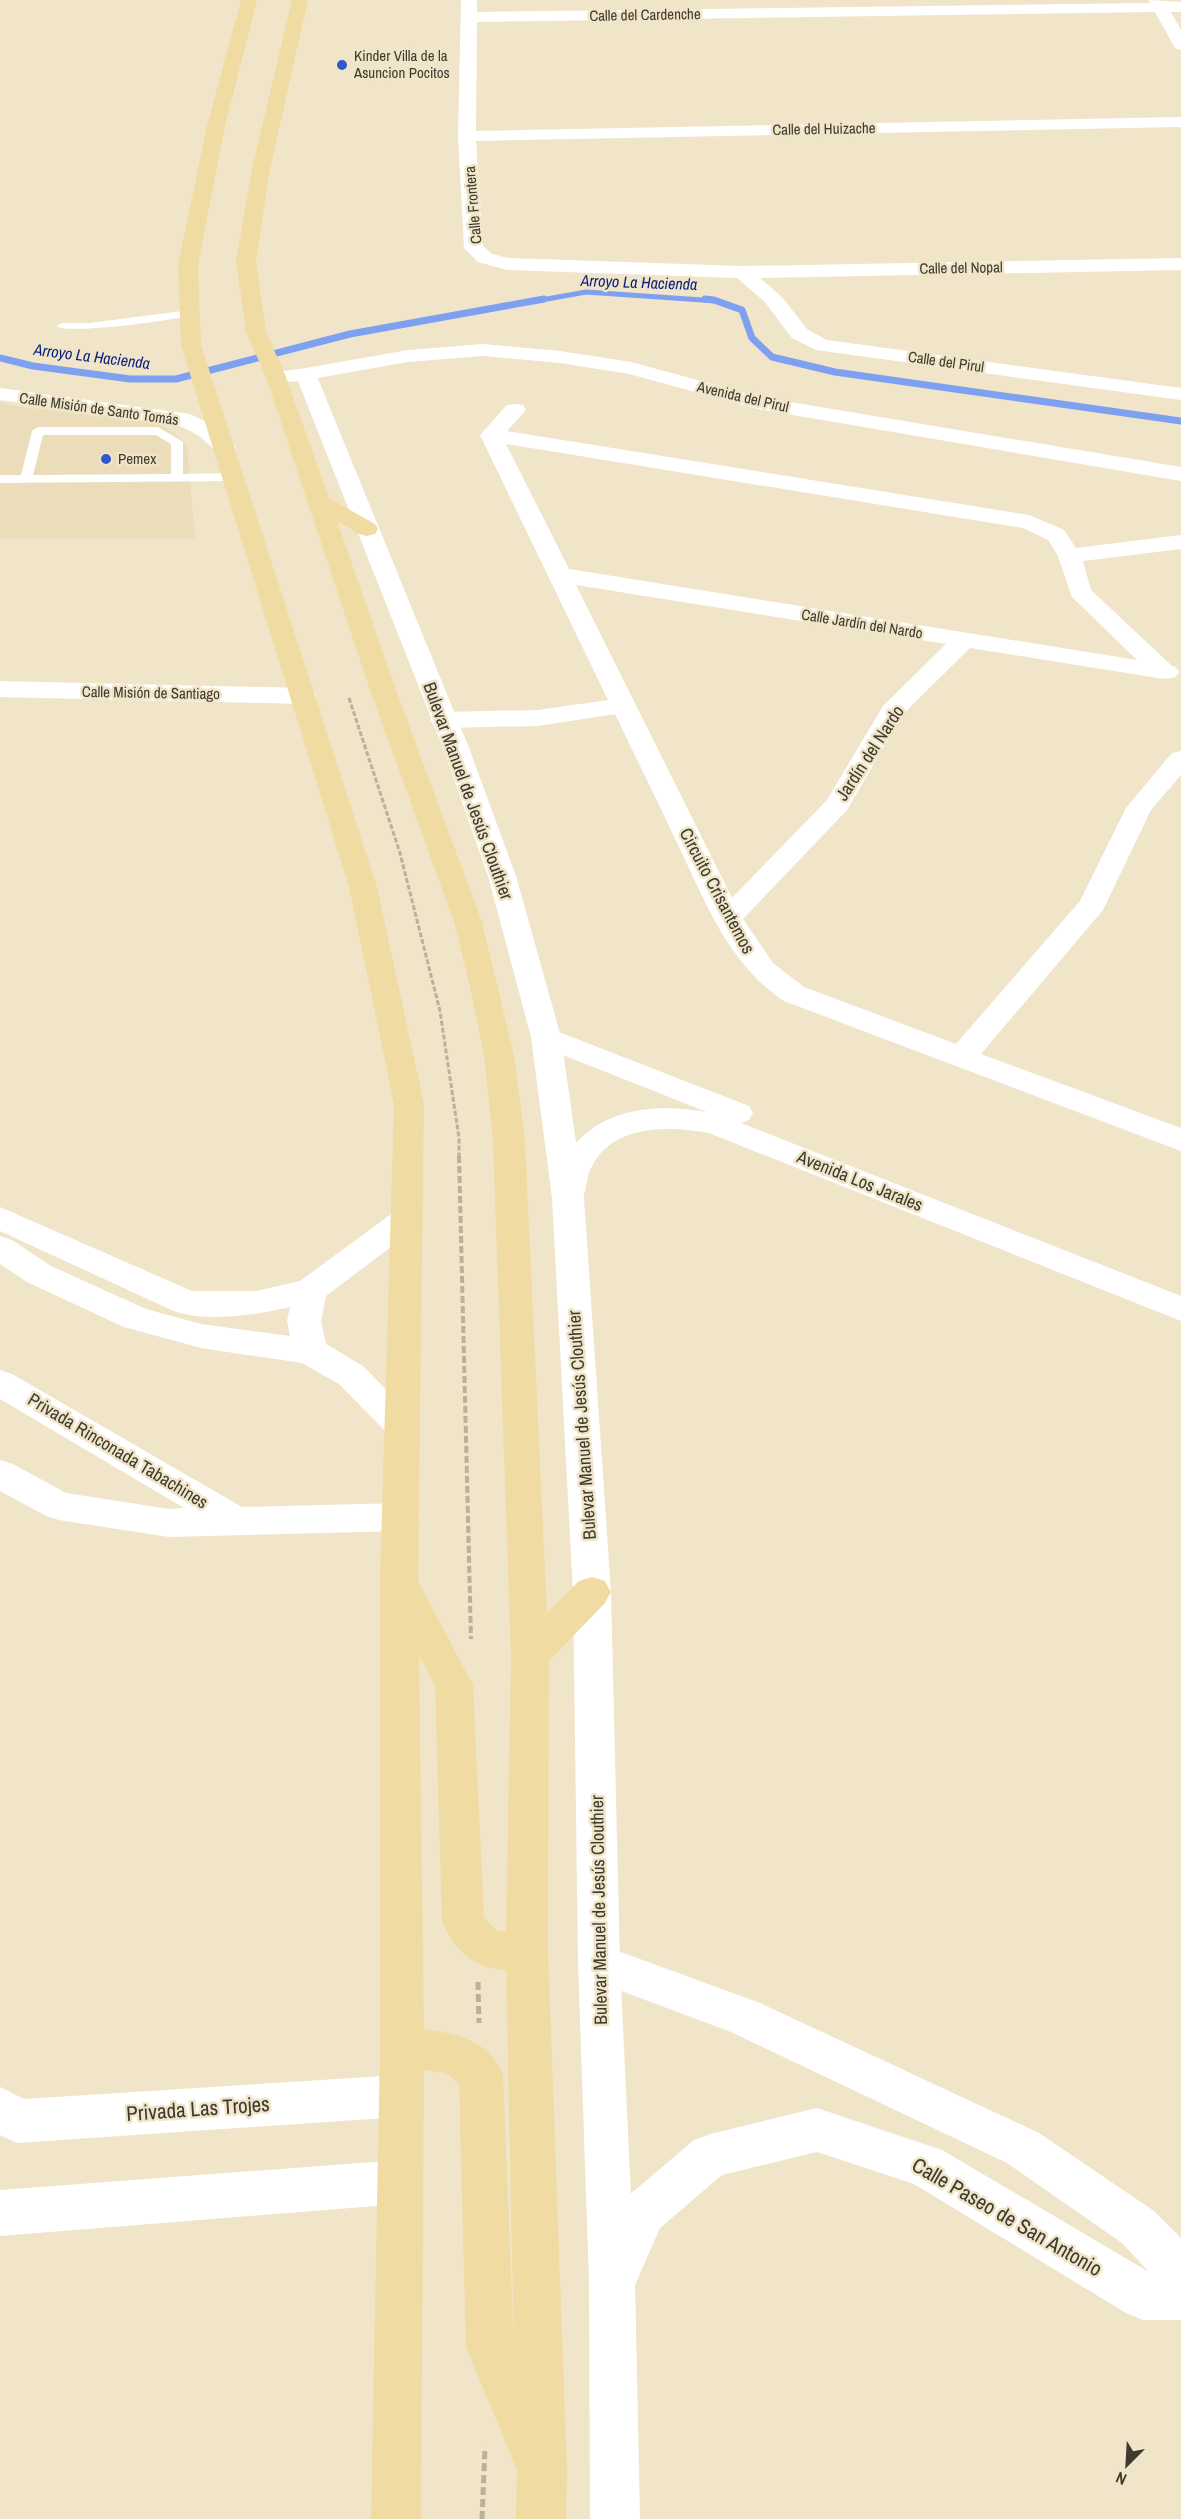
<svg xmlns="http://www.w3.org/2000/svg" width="1181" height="2519" viewBox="0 0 1181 2519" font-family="'Archivo Narrow',sans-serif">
<rect width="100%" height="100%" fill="#f0e5c9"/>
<polygon fill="#ebddb9" points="0,402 14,406 158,423 175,434 187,445 195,539 0,538"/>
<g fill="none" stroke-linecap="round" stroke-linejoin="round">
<polyline stroke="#7da0f1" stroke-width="5" points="536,301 586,292 717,301"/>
<g stroke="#7da0f1" stroke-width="7">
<polyline points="705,299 714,300 742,310 752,338 772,357 835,372 1181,421"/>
<polyline points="0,358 33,366 130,379 176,379 350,334 544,299"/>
</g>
<polyline stroke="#bab19a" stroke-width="3" stroke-dasharray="5 2" stroke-linecap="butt" points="349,698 400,853 440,1011 459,1138 459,1157"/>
<polyline stroke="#bab19a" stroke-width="4" stroke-dasharray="7 3" stroke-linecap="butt" points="459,1156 471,1639"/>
<g stroke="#bab19a" stroke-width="5" stroke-dasharray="8 4" stroke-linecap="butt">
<polyline points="478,1982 479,2023"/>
<polyline points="482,2519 485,2447"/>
</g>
<g fill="#fff" fill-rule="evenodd">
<path d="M190,310L195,313L194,315C174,320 68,335 56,326L62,323H89Z"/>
<path d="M38,427H158L183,442V474L233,473L239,477L233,481L0,483V475H21L32,431ZM43,435H156L171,444V474L33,475Z"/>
</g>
<g fill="#fff" fill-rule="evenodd">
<polygon points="461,0 477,0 477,12 1150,3 1148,0 1181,2 1181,12 1171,12 1181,30 1181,50 1175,48 1155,12 477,22 476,131 1181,117 1181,127 476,141 483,246 492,254 508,258 742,266 1181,258 1181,270 760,278 782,297 807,329 827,340 1181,388 1181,400 816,350 792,338 764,301 737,278 507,270 478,262 464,248 458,136"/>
<polygon points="483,344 560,351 631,362 760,397 1181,467 1181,481 758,409 629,374 560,363 483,356 408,362 306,380 299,378 296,374 299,370 306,368 408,350"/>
<path d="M0,388L190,414L214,426L236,448L233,453C216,457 211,445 199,436C193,432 184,428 177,425L0,400Z"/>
<path d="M515,404L523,405L526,410L507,431L1029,515L1064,530L1076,548L1181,535V549L1083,561L1091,590L1172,666L1176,667L1179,672L1176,677L1164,679L970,648L902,715L847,810L743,919L773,963L804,987L956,1044L1080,901L1126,808L1172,753L1181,751V775L1151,810L1103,910L981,1054L1181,1128V1151L784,1001C729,965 706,903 679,847C658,802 636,758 615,714L538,726L443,728L434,725L430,720L434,715L443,712L538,710L608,700L480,435L507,405ZM506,444L1023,528L1048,540L1058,556L1072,597L1137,660L569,569ZM576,585L946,644L883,706L827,800L732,898Z"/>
<polygon points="0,681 303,688 312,691 316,696 312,701 303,704 0,697"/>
<path d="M546,1027L749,1106L753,1113L749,1120L741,1123L1181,1296V1321L709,1133C669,1126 614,1124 592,1166C585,1179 587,1194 579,1206L568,1209L557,1206L552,1198C566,1117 634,1099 707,1112L535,1044L531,1037L535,1030Z"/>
<path d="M0,1207L192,1291H256L300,1281L394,1212L405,1209L416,1212L421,1220L416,1228L326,1296L321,1321L326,1344L363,1366L414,1418L420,1427L414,1436L402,1440L390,1436L339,1384L302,1363L201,1348L124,1327L27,1282L0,1264V1236L12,1240L51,1266L146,1309L201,1324L290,1336L287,1321L290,1307C256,1315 210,1322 176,1312L0,1231Z"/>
<polygon points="0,1370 12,1374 242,1507 401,1503 414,1507 419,1517 414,1527 401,1531 169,1537 59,1520 46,1516 0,1491 0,1460 13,1464 66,1493 169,1509 184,1508 0,1399"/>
<polygon points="599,1944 760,2003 1039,2133 1154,2211 1181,2238 1181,2320 1143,2320 1126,2313 914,2184 817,2152 722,2175 660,2228 631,2294 614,2300 597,2294 591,2277 628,2196 694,2140 710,2134 817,2108 942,2150 1149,2272 1122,2243 1007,2163 731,2032 584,1977 578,1963 584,1949"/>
<polygon points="400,2075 416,2081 422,2096 416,2111 400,2117 17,2143 0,2135 0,2087 24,2099"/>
<polygon points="400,2160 416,2166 423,2182 416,2198 400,2204 0,2236 0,2190"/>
</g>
<polygon fill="#fff" fill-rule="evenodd" points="306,368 313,370 316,374 469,748 516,876 561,1037 584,1198 611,1592 620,1963 635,2281 640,2519 590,2519 589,2281 578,1963 573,1592 552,1198 531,1037 488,876 443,748 298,381 276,383 269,381 266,377 269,373"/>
<path fill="#f0dca3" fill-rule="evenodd" d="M241,0H257L225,126L198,265L201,345L377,887L424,1104L418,1581L473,1685L484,1917L497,1931L506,1932L511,1656L493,1141L484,1055L470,987L454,922L370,690L266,377L246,332L236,261L252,169L292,0H308L270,169L256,261L266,332L286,377L329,498L375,524L378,529L375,534L367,536L359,534L337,521L396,690L482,922L514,1055L525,1141L547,1613L579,1581L592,1577L605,1581L611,1592L605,1603L549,1661L548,1950L567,2471L566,2519H516L517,2470L466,2347L459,2084L446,2073L424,2070L421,2519H371L380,2047V1580L394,1104L349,887L181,345L178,265L207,126ZM419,1655L435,1686L442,1921C455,1950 473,1969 506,1970L514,2348L503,2074C488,2040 458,2034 424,2029Z"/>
</g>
<g fill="#3159c9" stroke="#f0e5c9" stroke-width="2">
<circle cx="342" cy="65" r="6"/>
<circle cx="106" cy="459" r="6"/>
</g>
<g text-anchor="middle" stroke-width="5" stroke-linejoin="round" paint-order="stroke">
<g font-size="15" fill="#3e3a2e" stroke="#f0e5c9">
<text transform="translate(645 15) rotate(-1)" y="5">Calle del Cardenche</text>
<text transform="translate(824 129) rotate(-1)" y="5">Calle del Huizache</text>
<text transform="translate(473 205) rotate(-95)" y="5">Calle Frontera</text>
<text transform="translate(961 268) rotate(-1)" y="5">Calle del Nopal</text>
<text transform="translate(946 362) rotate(8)" y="5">Calle del Pirul</text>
<text transform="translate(743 397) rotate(13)" y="5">Avenida del Pirul</text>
<text transform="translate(99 409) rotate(8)" y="5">Calle Misión de Santo Tomás</text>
<text transform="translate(862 624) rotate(9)" y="5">Calle Jardín del Nardo</text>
<text transform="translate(151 693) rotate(1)" y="5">Calle Misión de Santiago</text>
</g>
<g font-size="15" fill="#3e3a2e" stroke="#f0e5c9" text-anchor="start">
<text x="354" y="61">Kinder Villa de la<tspan x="354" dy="17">Asuncion Pocitos</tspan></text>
<text x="118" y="464">Pemex</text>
</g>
<g font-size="16" font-style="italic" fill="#081e79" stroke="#f0e5c9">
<text transform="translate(639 282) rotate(2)" y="6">Arroyo La Hacienda</text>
<text transform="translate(92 356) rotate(7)" y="6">Arroyo La Hacienda</text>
</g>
<g font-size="18" fill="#3e3a2e" stroke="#f0e5c9">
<text transform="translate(870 753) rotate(-57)" y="6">Jardín del Nardo</text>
<text transform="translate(468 791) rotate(70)" y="6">Bulevar Manuel de Jesús Clouthier</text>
<text transform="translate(717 891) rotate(62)" y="6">Circuito Crisantemos</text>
<text transform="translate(860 1181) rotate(22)" y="6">Avenida Los Jarales</text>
<text transform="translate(582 1425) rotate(-94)" y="6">Bulevar Manuel de Jesús Clouthier</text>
<text transform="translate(118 1451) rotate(31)" y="6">Privada Rinconada Tabachines</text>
<text transform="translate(599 1910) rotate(-91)" y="6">Bulevar Manuel de Jesús Clouthier</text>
</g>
<g font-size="21" fill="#3e3a2e" stroke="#f0e5c9">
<text transform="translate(198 2109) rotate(-4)" y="7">Privada Las Trojes</text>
<text transform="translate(1007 2217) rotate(30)" y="7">Calle Paseo de San Antonio</text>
</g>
</g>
<g transform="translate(1127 2465) rotate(204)" stroke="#f0e5c9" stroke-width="4.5" paint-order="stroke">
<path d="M0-4.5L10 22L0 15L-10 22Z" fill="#3e3a2e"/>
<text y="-9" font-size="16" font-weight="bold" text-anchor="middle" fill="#3e3a2e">N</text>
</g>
</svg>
